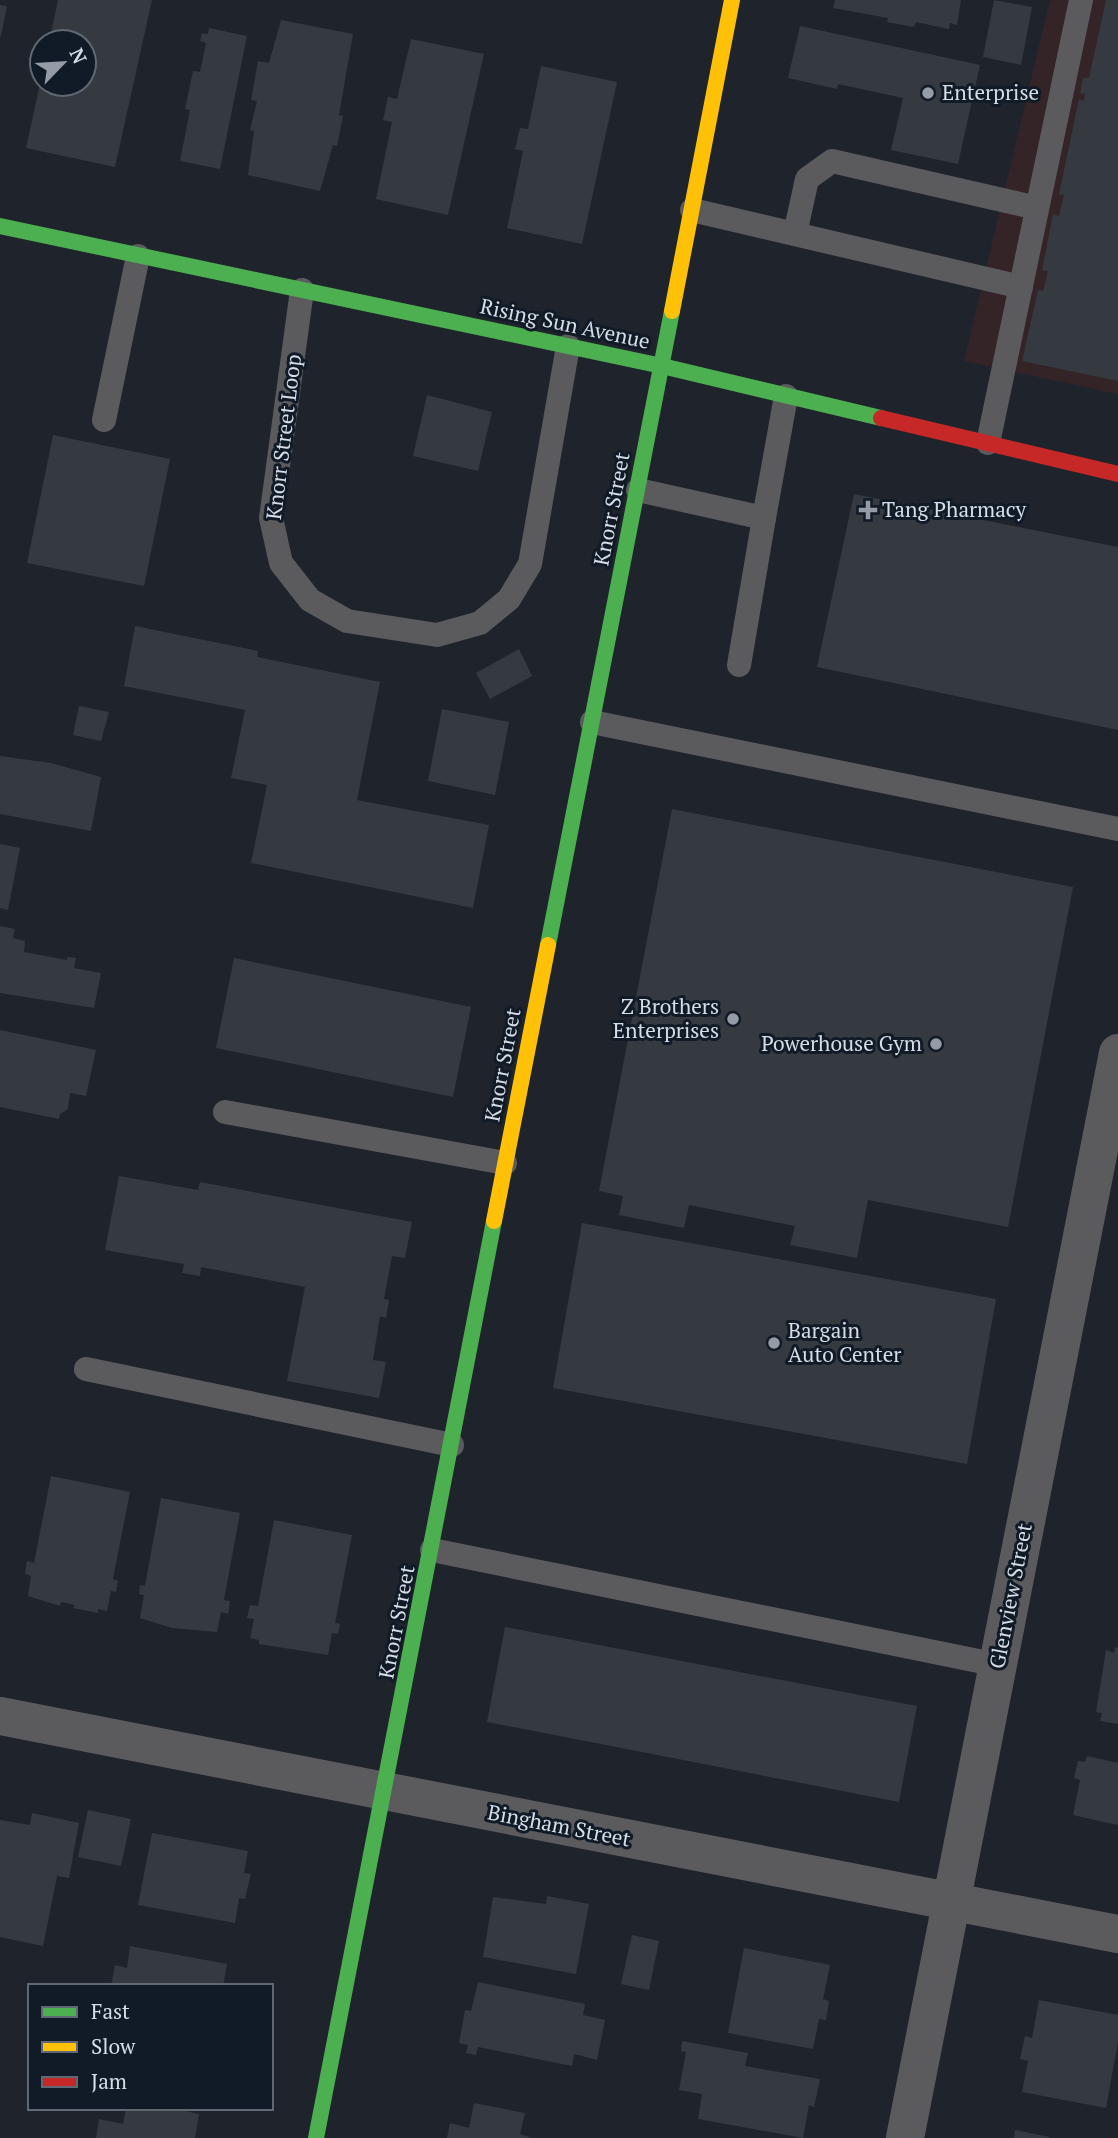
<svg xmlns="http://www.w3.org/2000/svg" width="1118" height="2138" viewBox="0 0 1118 2138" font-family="'PT Serif',serif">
<rect width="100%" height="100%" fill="#1f242c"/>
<polygon fill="#342428" points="1050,0 1118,0 1118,394 964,361"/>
<g fill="#353a41">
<polygon points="58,0 152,0 115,167 26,148 40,84 84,84 84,42 49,42"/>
<polygon points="835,0 961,0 957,25 950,23 949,29 916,22 914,27 887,22 888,18 833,8"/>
<polygon points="994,0 1032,7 1021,65 983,57"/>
<polygon points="1106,0 1118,0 1118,381 1022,361 1038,290 1043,291 1048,271 1042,270 1053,214 1059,216 1064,195 1059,194 1079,99 1084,101 1085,94 1080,93 1083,78 1089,78"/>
<polygon points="0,5 7,6 1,36 0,36"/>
<polygon points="281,20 353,34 339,115 343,116 337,146 333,145 320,191 248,175 254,131 250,130 257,101 251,100 258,61 269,63"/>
<polygon points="800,26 980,65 958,164 891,150 903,98 838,84 837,89 788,78"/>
<polygon points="209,28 247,36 220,169 180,161 190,110 185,109 193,71 200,72 206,43 200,41 202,33 208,34"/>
<polygon points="411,39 484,54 448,215 376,199 392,122 383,120 388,97 397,99"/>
<polygon points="541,66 617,82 582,244 507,228 523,151 515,149 520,128 528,129"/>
<polygon points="427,395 492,412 478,471 413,456"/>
<polygon points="53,435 170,459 144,586 27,563"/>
<polygon points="854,494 1118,547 1118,730 817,667"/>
<polygon points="135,626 258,651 257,657 380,682 357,800 489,825 473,908 251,863 267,785 231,778 245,710 124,686"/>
<polygon points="519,649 532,676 490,699 476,673"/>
<polygon points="79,706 109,712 101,741 73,735"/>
<polygon points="442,709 509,722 495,795 428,781"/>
<polygon points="0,756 51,763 101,777 91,831 0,814"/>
<polygon points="672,809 1073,887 1008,1227 868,1200 857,1258 790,1245 795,1226 689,1205 684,1228 619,1215 623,1196 599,1191"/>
<polygon points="0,844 20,848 8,910 0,908"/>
<polygon points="0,926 15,929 13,938 25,941 24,952 67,960 67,957 76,958 74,968 101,973 94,1008 0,993"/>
<polygon points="234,958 471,1007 453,1097 216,1048"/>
<polygon points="0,1030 96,1050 86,1096 70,1093 68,1109 60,1114 59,1119 0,1107"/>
<polygon points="119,1176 198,1190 200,1182 412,1222 405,1258 392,1256 384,1299 389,1300 386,1318 380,1316 373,1360 386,1362 379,1398 287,1381 305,1287 201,1267 200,1276 182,1273 184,1264 105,1250"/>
<polygon points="582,1223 996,1299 967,1464 553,1388"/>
<polygon points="51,1476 130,1492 113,1579 118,1581 116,1592 111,1591 107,1611 98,1609 98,1613 73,1608 75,1605 61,1602 60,1606 28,1596 31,1576 25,1574 27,1561 34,1563"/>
<polygon points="161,1498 240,1513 224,1600 230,1601 228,1614 221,1612 217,1632 172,1628 140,1618 144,1595 139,1594 140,1585 145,1586"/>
<polygon points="274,1520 352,1535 335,1623 340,1624 338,1634 332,1633 328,1655 259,1644 259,1640 250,1638 254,1619 247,1618 250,1605 258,1606"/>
<polygon points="505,1627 917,1706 899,1802 487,1722"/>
<polygon points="1115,1647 1118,1648 1118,1724 1100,1721 1102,1713 1096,1712 1106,1650 1114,1653"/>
<polygon points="1087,1756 1118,1763 1118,1825 1073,1815 1080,1780 1074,1778 1078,1761 1085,1762"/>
<polygon points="88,1810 131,1819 121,1866 78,1857"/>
<polygon points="32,1813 79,1823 69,1878 57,1876 43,1946 0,1937 0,1820 30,1825"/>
<polygon points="152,1833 248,1851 244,1873 251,1874 245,1899 239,1898 235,1923 138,1905"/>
<polygon points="547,1896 589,1904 576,1974 483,1957 493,1897 546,1904"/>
<polygon points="632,1935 659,1941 649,1990 621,1984"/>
<polygon points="130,1946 227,1964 223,1986 111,1986 115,1965 127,1968"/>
<polygon points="744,1948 830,1965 823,1999 829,2001 826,2020 819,2019 813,2049 728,2033"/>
<polygon points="478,1982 585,2004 583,2015 605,2020 597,2060 574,2054 572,2066 478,2047 476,2055 466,2053 468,2045 459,2043 465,2010 471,2011"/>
<polygon points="1039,2000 1118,2015 1118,2042 1106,2108 1022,2092 1028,2061 1020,2059 1025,2036 1032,2038"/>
<polygon points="682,2041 748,2053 745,2066 820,2079 814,2107 809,2105 803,2138 698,2119 702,2094 679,2090 686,2052 681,2051"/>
<polygon points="474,2103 525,2113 520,2134 532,2138 447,2138 450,2123 469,2128"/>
<polygon points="126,2108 171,2108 199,2114 195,2138 96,2138 99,2119 123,2124"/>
<polygon points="1015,2130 1050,2137 1050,2138 1014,2138"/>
</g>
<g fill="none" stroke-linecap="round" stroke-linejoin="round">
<g stroke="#5b5b5e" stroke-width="24">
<polyline points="692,210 1021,287"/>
<polyline points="795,234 807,179 832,161 1037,208"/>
<polyline points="302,290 271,518 281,563 310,600 347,621 437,635 480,623 509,599 530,564 568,346"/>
<polyline points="104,420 138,256"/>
<polyline points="988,443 1081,0"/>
<polyline points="638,490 764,518 786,396"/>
<polyline points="739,665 764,518"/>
<polyline points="592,722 1118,829"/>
<polyline points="225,1112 505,1163"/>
<polyline points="86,1369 452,1445"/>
<polyline points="432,1550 998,1665"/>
</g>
<g stroke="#5b5b5e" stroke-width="38">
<polyline points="0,1716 1118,1934"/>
<polyline points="905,2138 1118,1053"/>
</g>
<g stroke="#4caf50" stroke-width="16">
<polyline points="0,226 662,366 881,418"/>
<polyline points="548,945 672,311"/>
<polyline points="316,2138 494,1221"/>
</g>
<g stroke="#ffc107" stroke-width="16">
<polyline points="672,311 732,0"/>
<polyline points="494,1221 548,945"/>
</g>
<polyline stroke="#c62828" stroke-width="16" points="881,418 1118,474"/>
</g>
<g fill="#969ca5" stroke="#111a27" stroke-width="2.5">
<circle cx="928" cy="93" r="7"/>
<path d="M864.5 499.5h7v7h7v7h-7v7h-7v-7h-7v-7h7z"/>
<circle cx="733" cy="1019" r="7"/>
<circle cx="936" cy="1044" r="7"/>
<circle cx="774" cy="1343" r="7"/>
</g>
<g text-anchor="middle" stroke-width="6" stroke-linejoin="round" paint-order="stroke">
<g font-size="21" fill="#d6dde6" stroke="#111a27" text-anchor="start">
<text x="942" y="100">Enterprise</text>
<text x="882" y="517">Tang Pharmacy</text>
<text x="719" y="1014" text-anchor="end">Z Brothers<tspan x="719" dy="24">Enterprises</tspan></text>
<text x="922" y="1051" text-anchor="end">Powerhouse Gym</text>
<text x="788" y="1338">Bargain<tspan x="788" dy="24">Auto Center</tspan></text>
</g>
<g font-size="21" fill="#d6dde6" stroke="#111a27">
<text transform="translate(565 324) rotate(12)" y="7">Rising Sun Avenue</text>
<text transform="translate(284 437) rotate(-83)" y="7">Knorr Street Loop</text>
<text transform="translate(612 509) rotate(-79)" y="7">Knorr Street</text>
<text transform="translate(503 1065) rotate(-79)" y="7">Knorr Street</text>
<text transform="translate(1011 1596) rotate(-79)" y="7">Glenview Street</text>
<text transform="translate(397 1622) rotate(-79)" y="7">Knorr Street</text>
<text transform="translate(559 1826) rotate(11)" y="7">Bingham Street</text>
</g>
</g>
<rect x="28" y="1984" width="245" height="126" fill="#111a27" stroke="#606873" stroke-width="2"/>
<rect x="42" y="2007" width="35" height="10" fill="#4caf50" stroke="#606873" stroke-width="2"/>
<text x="91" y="2019" font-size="21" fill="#d6dde6">Fast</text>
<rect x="42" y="2042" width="35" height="10" fill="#ffc107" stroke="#606873" stroke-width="2"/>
<text x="91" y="2054" font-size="21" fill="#d6dde6">Slow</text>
<rect x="42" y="2077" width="35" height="10" fill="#c62828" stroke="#606873" stroke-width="2"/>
<text x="91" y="2089" font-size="21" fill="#d6dde6">Jam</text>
<g transform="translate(63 63) rotate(65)"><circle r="33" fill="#111a27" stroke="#606873" stroke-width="2"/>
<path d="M0-5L12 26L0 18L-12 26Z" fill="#969ca5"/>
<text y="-10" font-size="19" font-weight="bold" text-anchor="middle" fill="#d6dde6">N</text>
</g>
</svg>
